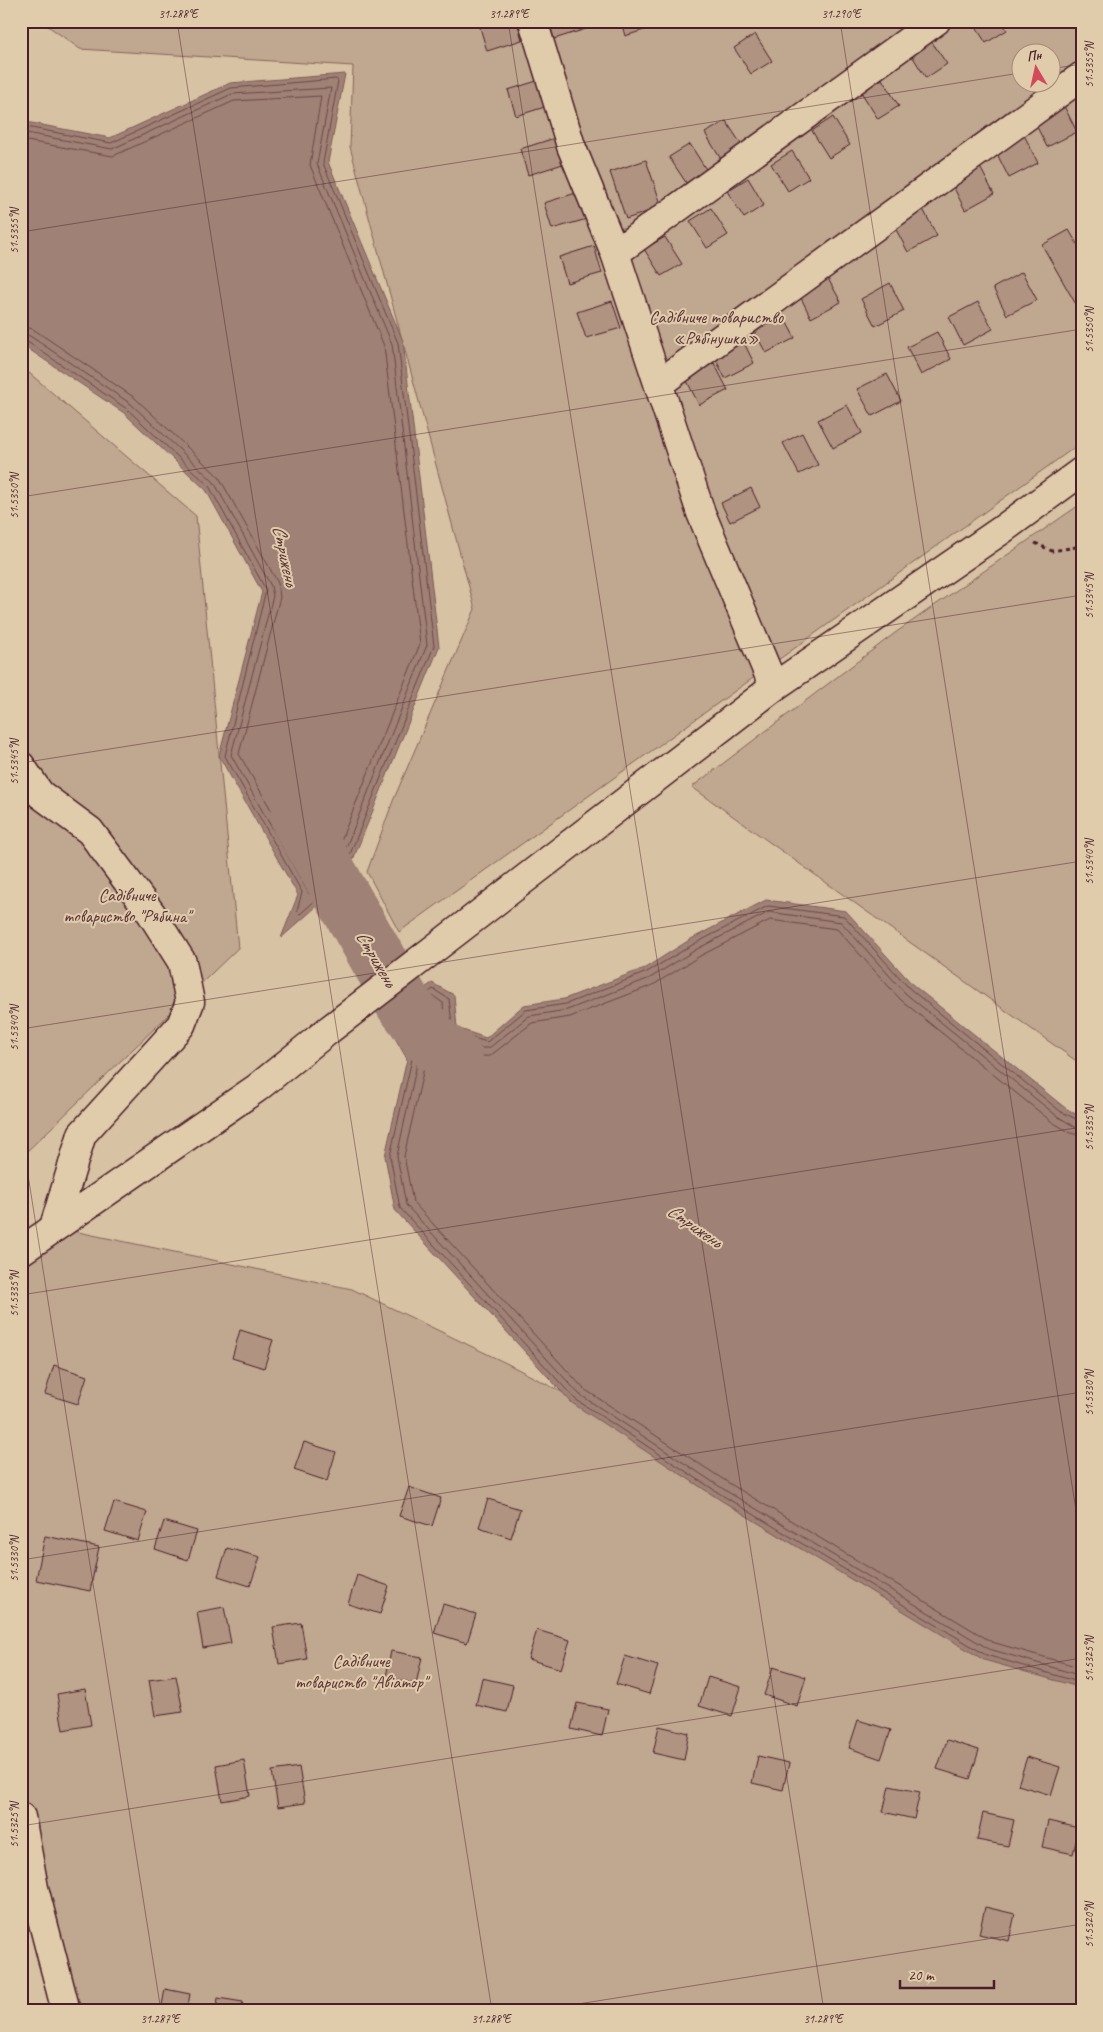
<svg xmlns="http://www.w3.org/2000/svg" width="1103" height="2032" viewBox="0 0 1103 2032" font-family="Caveat,sans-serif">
<rect width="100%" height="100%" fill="#d7c2a3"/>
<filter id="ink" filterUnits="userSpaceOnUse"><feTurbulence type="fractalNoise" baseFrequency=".02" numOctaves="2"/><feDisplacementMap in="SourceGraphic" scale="10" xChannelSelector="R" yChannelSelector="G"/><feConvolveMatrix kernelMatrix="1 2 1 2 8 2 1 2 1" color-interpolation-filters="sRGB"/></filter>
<g filter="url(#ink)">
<g fill="#c0a78f" stroke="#85635d" fill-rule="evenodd">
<path d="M41,21H1082V442L399,932L367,872L393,801L475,609L350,147L353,66L80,49ZM1020,52H1050V82H1020Z"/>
<polygon points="21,366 196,516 238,948 21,1157"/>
<polygon points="1082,503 1082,1065 692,787 895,633"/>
<polygon points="54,1227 352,1289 506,1363 971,1605 1082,1633 1082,2011 66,2011 21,1817 21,1251"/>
</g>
<g fill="#9f8174" stroke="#7d5a57">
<polygon points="345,74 328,162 403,341 439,647 344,882 281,938 298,895 219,756 262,592 206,490 124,413 21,344 21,121 110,138 230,83"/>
<polygon points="766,900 846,911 913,985 1064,1107 1082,1118 1082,1688 984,1660 722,1501 572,1403 395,1210 385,1156 407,1059 383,1017 432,983 454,995 457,1028 486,1038 524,1005 564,999 645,968 691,939"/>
</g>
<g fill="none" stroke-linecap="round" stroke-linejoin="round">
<g stroke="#6c4648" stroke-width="1">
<polyline points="21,126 111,143 231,88 336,79 338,81 323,163 398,343 434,646 340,879 300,914 297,911 302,892 225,756 266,590 209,486 127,409 26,341 21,340"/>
<polyline points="21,132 112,149 232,94 331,88 317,164 392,344 427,645 335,875 313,895 309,894 231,755 273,596 271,586 214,482 131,404 30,336 21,334"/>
<polyline points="21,140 113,156 234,101 321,96 310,165 384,346 420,644 329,870 316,882 312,881 239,754 280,597 278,583 219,477 135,398 33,329 21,326"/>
<polyline points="1082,1122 1060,1111 910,989 844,916 768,906 694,944 647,972 566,1004 526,1010 487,1042 453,1032 449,999 433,989 390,1019 412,1059 390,1156 400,1208 575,1399 725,1497 986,1655 1082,1683"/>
<polyline points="1082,1128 1075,1127 1057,1116 906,994 841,922 769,912 697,949 650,978 567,1010 529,1016 489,1048 482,1048 449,1036 445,1030 443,1003 433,996 399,1021 418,1059 397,1156 406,1205 579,1394 728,1492 989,1649 1082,1676"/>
<path d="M1082,1136L1071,1133L1052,1122L901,1000L837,929L770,920L700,956L653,985L570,1017L532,1023L490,1056C482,1057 475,1054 467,1051C438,1042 438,1037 436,1008L434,1005L408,1023L424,1050L426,1059L404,1156L413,1202L584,1389L732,1485L992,1642L1082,1668"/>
</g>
<polyline stroke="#9f8174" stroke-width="56" points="299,820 403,1003 436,1045 455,1059"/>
</g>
<g fill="#b09481" stroke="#4a1f2b">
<polygon points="488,21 517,21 522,40 487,51 479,24"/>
<polygon points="549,21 587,21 589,28 554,39"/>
<polygon points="621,21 659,21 660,25 625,36"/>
<polygon points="663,21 680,21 664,26"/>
<polygon points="972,21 1001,21 1007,30 986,43"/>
<polygon points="755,34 772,61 751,74 734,48"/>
<polygon points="929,38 947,64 926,78 909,51"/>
<polygon points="543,79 551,105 516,116 508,90"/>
<polygon points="882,79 899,106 878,119 861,92"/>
<polygon points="1063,104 1077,132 1047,147 1033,119"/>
<polygon points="833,117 850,145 829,158 812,131"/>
<polygon points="726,121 743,147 722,161 705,133"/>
<polygon points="1024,135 1038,163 1009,178 995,150"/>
<polygon points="555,138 563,164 528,175 520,149"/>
<polygon points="690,144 707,171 687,184 669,157"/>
<polygon points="792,151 809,178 788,191 771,164"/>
<polygon points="646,160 662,207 626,219 610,172"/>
<polygon points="980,167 994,194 965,210 951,182"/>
<polygon points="748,178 764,205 744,218 727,191"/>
<polygon points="579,192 587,219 552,229 544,203"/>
<polygon points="711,208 728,235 707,248 690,221"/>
<polygon points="923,209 937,236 908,252 893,224"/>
<polygon points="1069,230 1082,252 1082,315 1042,245"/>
<polygon points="665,237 682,264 661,276 644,249"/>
<polygon points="594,246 602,273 567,283 559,257"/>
<polygon points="1022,272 1037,300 1007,315 993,288"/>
<polygon points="826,275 841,302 811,318 797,290"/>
<polygon points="890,283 904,311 875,326 861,299"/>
<polygon points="612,301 621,328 586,338 577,312"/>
<polygon points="978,302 993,329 963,345 949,317"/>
<polygon points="780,310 795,338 766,353 751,325"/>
<polygon points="937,332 951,359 921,375 907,347"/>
<polygon points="740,335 754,363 725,378 711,350"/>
<polygon points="714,363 728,390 699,405 685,377"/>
<polygon points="887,374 901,401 872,416 857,389"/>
<polygon points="847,405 862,433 833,448 818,420"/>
<polygon points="802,433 818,465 799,474 783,443"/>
<polygon points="751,488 760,507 730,522 721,503"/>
<polygon points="240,1330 273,1340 264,1368 232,1358"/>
<polygon points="54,1365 87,1376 78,1404 45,1394"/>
<polygon points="304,1442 336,1452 327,1481 294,1470"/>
<polygon points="409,1487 441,1498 432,1526 399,1516"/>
<polygon points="488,1499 520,1509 511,1538 479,1527"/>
<polygon points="114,1502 147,1512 138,1541 105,1531"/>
<polygon points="164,1521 197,1531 188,1560 155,1549"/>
<polygon points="45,1536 99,1547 90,1591 36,1580"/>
<polygon points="227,1548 260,1557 250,1586 218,1576"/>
<polygon points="357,1575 389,1586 380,1614 348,1604"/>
<polygon points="443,1604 476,1614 467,1643 434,1633"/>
<polygon points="224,1607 231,1643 203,1648 197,1612"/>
<polygon points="301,1623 307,1659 279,1664 273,1627"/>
<polygon points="537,1630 570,1640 561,1669 528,1659"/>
<polygon points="391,1651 422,1657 416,1684 386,1677"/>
<polygon points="625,1656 658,1666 649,1694 616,1684"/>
<polygon points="773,1667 806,1677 797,1706 764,1695"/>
<polygon points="176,1676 183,1712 155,1716 149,1680"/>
<polygon points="708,1677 741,1687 732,1716 699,1706"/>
<polygon points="482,1678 513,1685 507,1712 476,1705"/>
<polygon points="85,1689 91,1725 63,1730 57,1694"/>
<polygon points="577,1703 608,1709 602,1736 571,1729"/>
<polygon points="858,1720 891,1730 881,1759 849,1748"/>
<polygon points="659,1726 689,1733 684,1760 653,1753"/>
<polygon points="947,1740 979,1750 970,1779 937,1769"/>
<polygon points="758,1756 789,1763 783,1790 752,1783"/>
<polygon points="1027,1757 1060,1767 1051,1795 1018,1785"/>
<polygon points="244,1760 250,1796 222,1801 216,1765"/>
<polygon points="299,1767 305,1803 278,1807 272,1771"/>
<polygon points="889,1786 920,1792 914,1819 883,1812"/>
<polygon points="983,1813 1014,1820 1008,1846 977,1840"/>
<polygon points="1048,1821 1079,1828 1073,1854 1042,1847"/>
<polygon points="985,1907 1015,1914 1009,1941 979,1934"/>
<polygon points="165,1989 190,1994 187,2011 161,2011"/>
<polygon points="218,1998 243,2002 241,2011 216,2011"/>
</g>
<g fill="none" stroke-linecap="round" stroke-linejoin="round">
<g stroke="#4a1f2b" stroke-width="31">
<g id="minor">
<polyline points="533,21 571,146 615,253 701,513 774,687"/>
<polyline points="615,253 936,21"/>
<polyline points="660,383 1082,76"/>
<polyline points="21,766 40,794 90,831 151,913 182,962 190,1002 181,1025 82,1134 54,1227"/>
<polyline points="21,1251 257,1088 330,1029 774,687 1003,529 1082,471"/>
<polyline points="21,1817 34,1888 66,2011"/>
</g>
</g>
<polyline stroke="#4a1f2b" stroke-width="3" stroke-dasharray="4 4" stroke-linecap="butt" points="1035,543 1052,551 1082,546"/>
<use href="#minor" stroke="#e0ccab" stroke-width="28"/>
</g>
</g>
<path fill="none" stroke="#4a1f2b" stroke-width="1" stroke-opacity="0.45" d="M177,21L492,2011M508,21L824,2011M840,21L1082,1548M1050,69L1082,64M21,232L1020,73M21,497L1082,329M21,763L1082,595M21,1029L1082,861M21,1131L161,2011M21,1295L1082,1127M21,1560L1082,1392M21,1826L1082,1658M534,2011L1082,1924"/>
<g text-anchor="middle" stroke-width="4" stroke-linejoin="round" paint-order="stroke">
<g font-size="18" fill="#5c333a" stroke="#e0ccab">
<text x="716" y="323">Садівниче товариство<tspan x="716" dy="21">«Рябінушка»</tspan></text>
<text x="127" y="901">Садівниче<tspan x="127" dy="21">товариство "Рябина"</tspan></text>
<text x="361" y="1667">Садівниче<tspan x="361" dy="21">товариство "Авіатор"</tspan></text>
</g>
<g font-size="19" font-style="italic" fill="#5b333a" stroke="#e0ccab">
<text transform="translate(286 555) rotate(78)" y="7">Стрижень</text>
<text transform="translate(377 958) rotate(60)" y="7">Стрижень</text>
<text transform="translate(695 1225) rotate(35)" y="7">Стрижень</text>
</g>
</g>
<rect width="1103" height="2032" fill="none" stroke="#e0ccab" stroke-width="55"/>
<g transform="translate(1036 68) rotate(351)"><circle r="24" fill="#e0ccab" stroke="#a48778"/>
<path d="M0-4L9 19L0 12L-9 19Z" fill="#d1495b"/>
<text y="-8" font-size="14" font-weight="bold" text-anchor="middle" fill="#4a1f2b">Пн</text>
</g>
<path d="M900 1980v8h94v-8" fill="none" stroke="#4a1f2b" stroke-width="2.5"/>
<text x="908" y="1980" font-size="15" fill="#4a1f2b" stroke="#e0ccab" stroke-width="4" paint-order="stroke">20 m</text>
<rect x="28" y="28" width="1048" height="1976" fill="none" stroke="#4a1f2b" stroke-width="2"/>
<g font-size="12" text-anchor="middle" fill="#4a1f2b">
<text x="178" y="18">31.288°E</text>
<text x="509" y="18">31.289°E</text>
<text x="841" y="18">31.290°E</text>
<text transform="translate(1089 65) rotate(-90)" y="4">51.5355°N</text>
<text transform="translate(14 231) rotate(-90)" y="4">51.5355°N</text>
<text transform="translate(1089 330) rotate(-90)" y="4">51.5350°N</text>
<text transform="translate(14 496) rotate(-90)" y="4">51.5350°N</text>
<text transform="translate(1089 596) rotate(-90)" y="4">51.5345°N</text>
<text transform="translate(14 762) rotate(-90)" y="4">51.5345°N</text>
<text transform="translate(1089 862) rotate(-90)" y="4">51.5340°N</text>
<text transform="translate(14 1028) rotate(-90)" y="4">51.5340°N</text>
<text transform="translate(1089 1128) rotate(-90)" y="4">51.5335°N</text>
<text transform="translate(14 1294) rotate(-90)" y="4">51.5335°N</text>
<text transform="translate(1089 1393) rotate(-90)" y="4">51.5330°N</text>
<text transform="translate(14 1559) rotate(-90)" y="4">51.5330°N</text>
<text transform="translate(1089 1659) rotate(-90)" y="4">51.5325°N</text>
<text transform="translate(14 1825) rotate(-90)" y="4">51.5325°N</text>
<text transform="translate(1089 1925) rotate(-90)" y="4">51.5320°N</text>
<text x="160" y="2023">31.287°E</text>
<text x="491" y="2023">31.288°E</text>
<text x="823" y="2023">31.289°E</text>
</g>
</svg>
